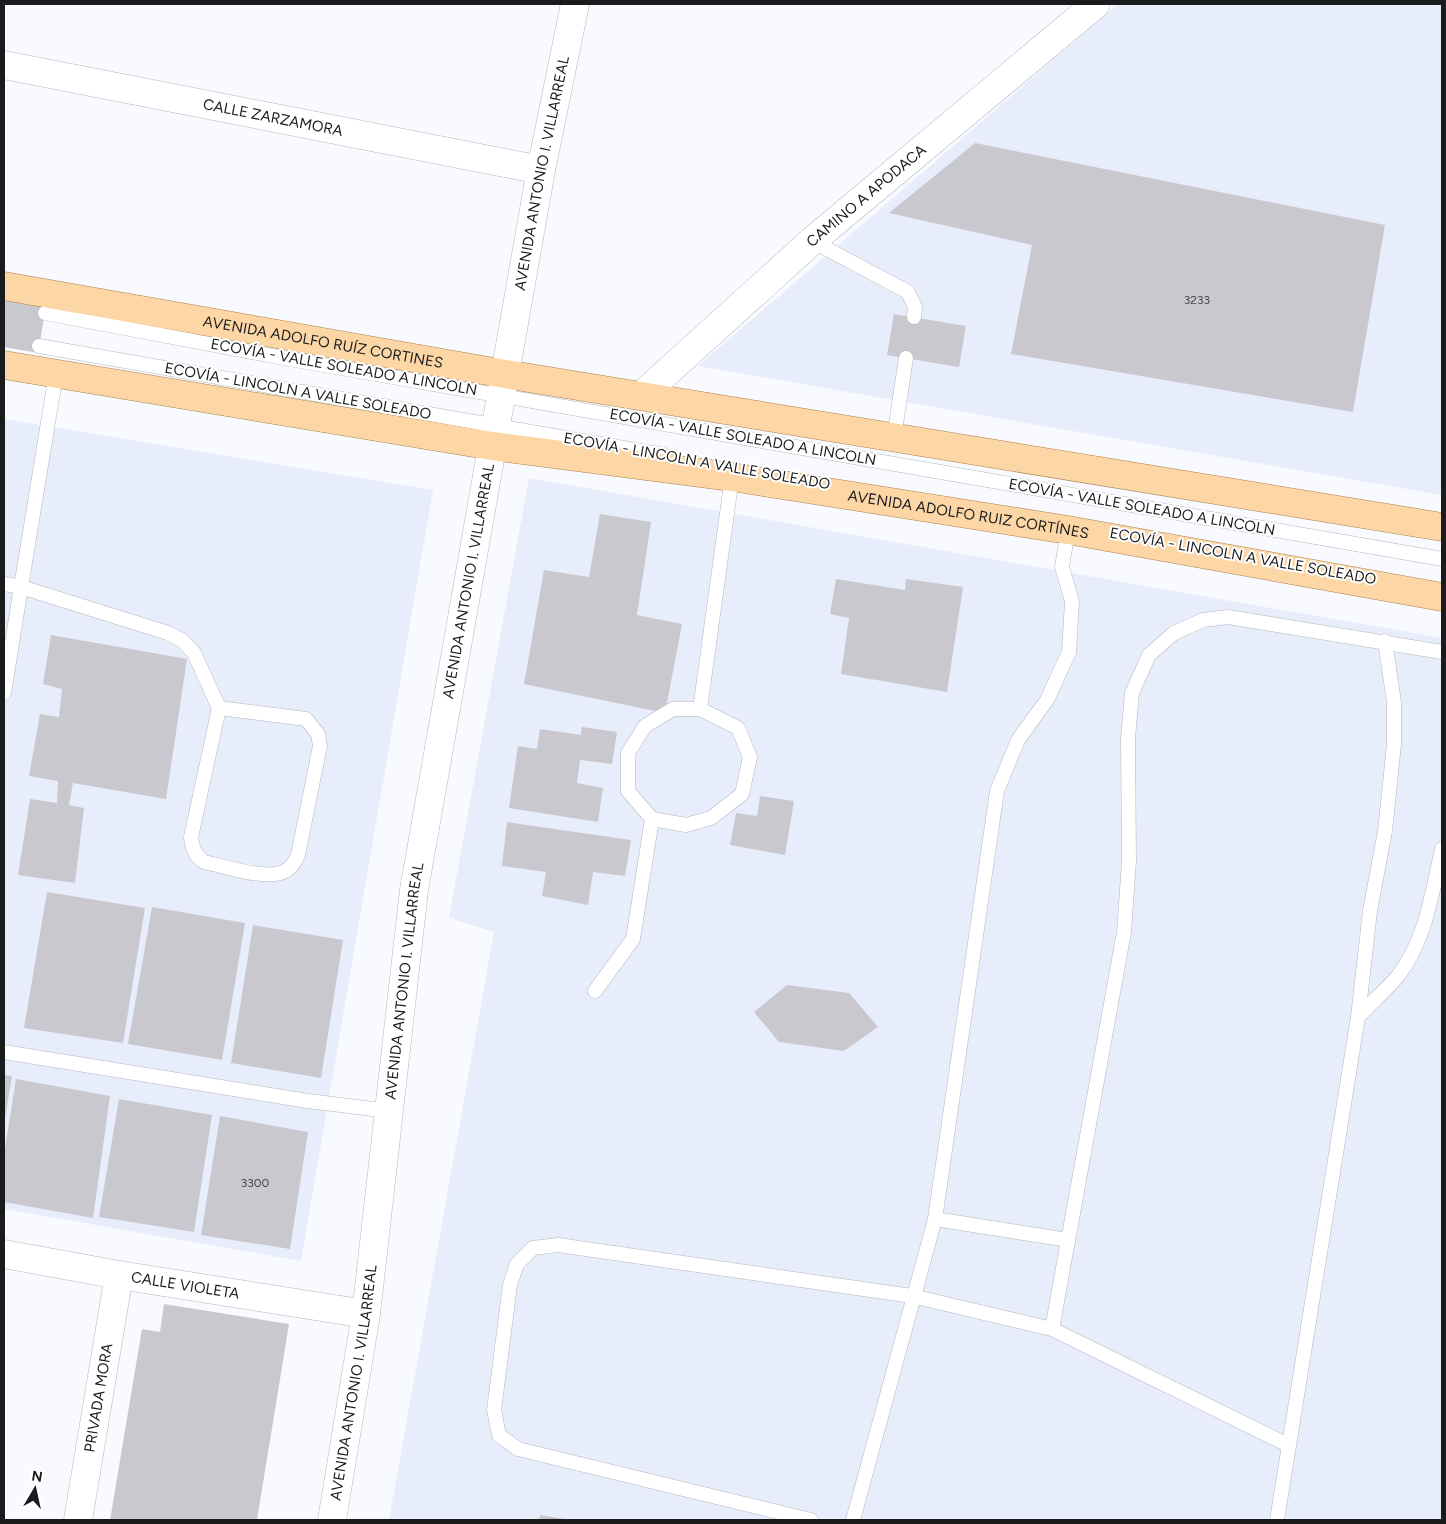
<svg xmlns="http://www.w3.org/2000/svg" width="1446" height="1524" viewBox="0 0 1446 1524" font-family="Figtree,sans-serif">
<rect width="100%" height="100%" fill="#f9faff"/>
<g fill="#e8edfc">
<polygon points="1118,4 1442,4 1442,495 698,366"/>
<polygon points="4,419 433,490 301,1261 4,1209"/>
<polygon points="529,478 1442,638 1442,1520 389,1520 494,932 449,918"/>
</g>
<g fill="#cac8cf">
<polygon points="975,143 1385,225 1353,412 1011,354 1032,245 889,213"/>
<polygon points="4,298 46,306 38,353 4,347"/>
<polygon points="894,314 966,326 959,367 887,355"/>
<polygon points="600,514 651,522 637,615 682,624 665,713 524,684 544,570 589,577"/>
<polygon points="836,579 905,590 906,579 963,587 947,692 841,674 849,618 830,614"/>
<polygon points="51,635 187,659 166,799 73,783 69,805 84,808 75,883 18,875 30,799 57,803 58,781 29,776 40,714 59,717 62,689 43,684"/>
<polygon points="582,727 617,732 612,764 580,760 577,783 603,788 598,822 509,808 518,746 537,749 540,729 581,735"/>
<polygon points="760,796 794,801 785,855 730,845 736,813 757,816"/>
<polygon points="507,822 631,840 625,876 593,872 588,905 542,896 546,872 502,866"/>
<polygon points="47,892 145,908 123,1043 24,1028"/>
<polygon points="152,907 245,923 222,1060 128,1044"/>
<polygon points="253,925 343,940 321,1078 231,1063"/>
<polygon points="787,985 849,993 878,1027 844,1051 779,1042 754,1012"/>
<polygon points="4,1075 12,1076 5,1118 4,1118"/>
<polygon points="16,1079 110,1096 93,1218 4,1202 4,1155"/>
<polygon points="119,1099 212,1115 194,1232 99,1217"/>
<polygon points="220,1116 308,1132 290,1249 201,1235"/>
<polygon points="164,1304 289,1324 257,1520 110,1520 142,1329 160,1332"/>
<polygon points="540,1515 564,1519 564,1520 539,1520"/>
</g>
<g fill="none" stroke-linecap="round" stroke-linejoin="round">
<g stroke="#b5b7be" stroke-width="15">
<g id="service">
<polyline points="812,241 908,292 915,307 914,317"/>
<polyline points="45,313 289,359 1442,559"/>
<polyline points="39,346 664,455"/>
<path d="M56,374L21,587L168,633L183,641L194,653L219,708L191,837C192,848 195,855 204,862C224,866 264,880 283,872C291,869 295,862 298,855L320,746L318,734L306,719L219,708"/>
<polyline points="894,437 906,358"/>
<polyline points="4,584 21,587 4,693"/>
<polyline points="652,819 686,825 711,818 742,794 750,757 738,728 700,709"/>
<polyline points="595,991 633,939 652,819 628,791 628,753 645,726 673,709 700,709 732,477"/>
<path d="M1358,1017C1371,1003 1386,990 1398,976C1426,940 1432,892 1442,849"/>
<polyline points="4,1052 308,1101 389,1111"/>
<polyline points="935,1219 1068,1240"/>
<polyline points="1052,1329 1124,932 1129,861 1128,738 1132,693 1149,655 1174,633 1203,620 1228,617 1442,652"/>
<polyline points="811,1520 518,1449 499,1435 494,1410 510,1285 517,1264 533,1248 558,1245 912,1296 1052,1329 1288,1445"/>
<polyline points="853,1520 935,1219 997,791 1018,740 1047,700 1069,652 1072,601 1062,567 1068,530"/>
<polyline points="1277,1520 1358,1017 1370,911 1385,831 1394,744 1394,702 1385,641"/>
</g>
</g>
<g stroke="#b5b7be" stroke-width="29">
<g id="minor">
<path id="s1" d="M4,65L541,170"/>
<path id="s2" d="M505,374L541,170L575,4"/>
<path id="s3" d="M642,395L812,241L1096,4"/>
<path id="s4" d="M4,1254L119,1275L366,1314"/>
<path id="s5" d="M78,1520L119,1275"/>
</g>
</g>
<g stroke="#b5b7be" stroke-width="29">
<g id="tertiary">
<path id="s6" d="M332,1520L366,1314L414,890L505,374"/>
</g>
</g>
<g stroke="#ac824d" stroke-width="29">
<g id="primary">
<path id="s7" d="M4,286L505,374L1442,527"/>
<path id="s8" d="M4,365L492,446L732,477L1068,530L1442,597"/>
</g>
</g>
<use href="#service" stroke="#fff" stroke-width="14"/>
<use href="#minor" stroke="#fff" stroke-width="28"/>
<use href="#tertiary" stroke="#fff" stroke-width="28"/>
<use href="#primary" stroke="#fcd6a4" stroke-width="28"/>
</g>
<g text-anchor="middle" stroke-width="4" stroke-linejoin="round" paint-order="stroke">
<g font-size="12" fill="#46464a">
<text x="1197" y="304">3233</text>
<text x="255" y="1187">3300</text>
</g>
<g font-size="15" fill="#1a1b1d" stroke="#fff">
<text dy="5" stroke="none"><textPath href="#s1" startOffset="274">CALLE ZARZAMORA</textPath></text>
<text dy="5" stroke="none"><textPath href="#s2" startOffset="204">AVENIDA ANTONIO I. VILLARREAL</textPath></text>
<text dy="5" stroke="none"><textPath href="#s3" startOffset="300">CAMINO A APODACA</textPath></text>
<text dy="5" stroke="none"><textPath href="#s7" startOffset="324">AVENIDA ADOLFO RUÍZ CORTINES</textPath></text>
<text transform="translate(344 367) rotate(10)" y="5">ECOVÍA - VALLE SOLEADO A LINCOLN</text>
<text transform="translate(298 391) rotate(10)" y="5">ECOVÍA - LINCOLN A VALLE SOLEADO</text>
<text transform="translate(743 437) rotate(10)" y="5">ECOVÍA - VALLE SOLEADO A LINCOLN</text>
<text transform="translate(697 461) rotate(10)" y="5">ECOVÍA - LINCOLN A VALLE SOLEADO</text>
<text transform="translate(1142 507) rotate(10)" y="5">ECOVÍA - VALLE SOLEADO A LINCOLN</text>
<text dy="5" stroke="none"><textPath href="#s8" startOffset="976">AVENIDA ADOLFO RUIZ CORTÍNES</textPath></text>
<text transform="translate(1243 556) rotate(10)" y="5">ECOVÍA - LINCOLN A VALLE SOLEADO</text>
<text dy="5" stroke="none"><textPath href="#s6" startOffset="949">AVENIDA ANTONIO I. VILLARREAL</textPath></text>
<text dy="5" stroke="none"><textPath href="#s6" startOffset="544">AVENIDA ANTONIO I. VILLARREAL</textPath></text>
<text dy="5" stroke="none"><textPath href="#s4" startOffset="184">CALLE VIOLETA</textPath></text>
<text dy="5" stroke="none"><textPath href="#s6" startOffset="139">AVENIDA ANTONIO I. VILLARREAL</textPath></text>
<text dy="5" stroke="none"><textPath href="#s5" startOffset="124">PRIVADA MORA</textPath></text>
</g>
</g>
<rect width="1446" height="1524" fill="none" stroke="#1a1b1d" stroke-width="10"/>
<g transform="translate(35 1489) rotate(9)" stroke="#ffffff" stroke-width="4" paint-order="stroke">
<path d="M0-4L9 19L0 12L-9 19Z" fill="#1a1b1d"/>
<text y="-8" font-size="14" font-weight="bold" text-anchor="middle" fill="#1a1b1d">N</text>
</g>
</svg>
